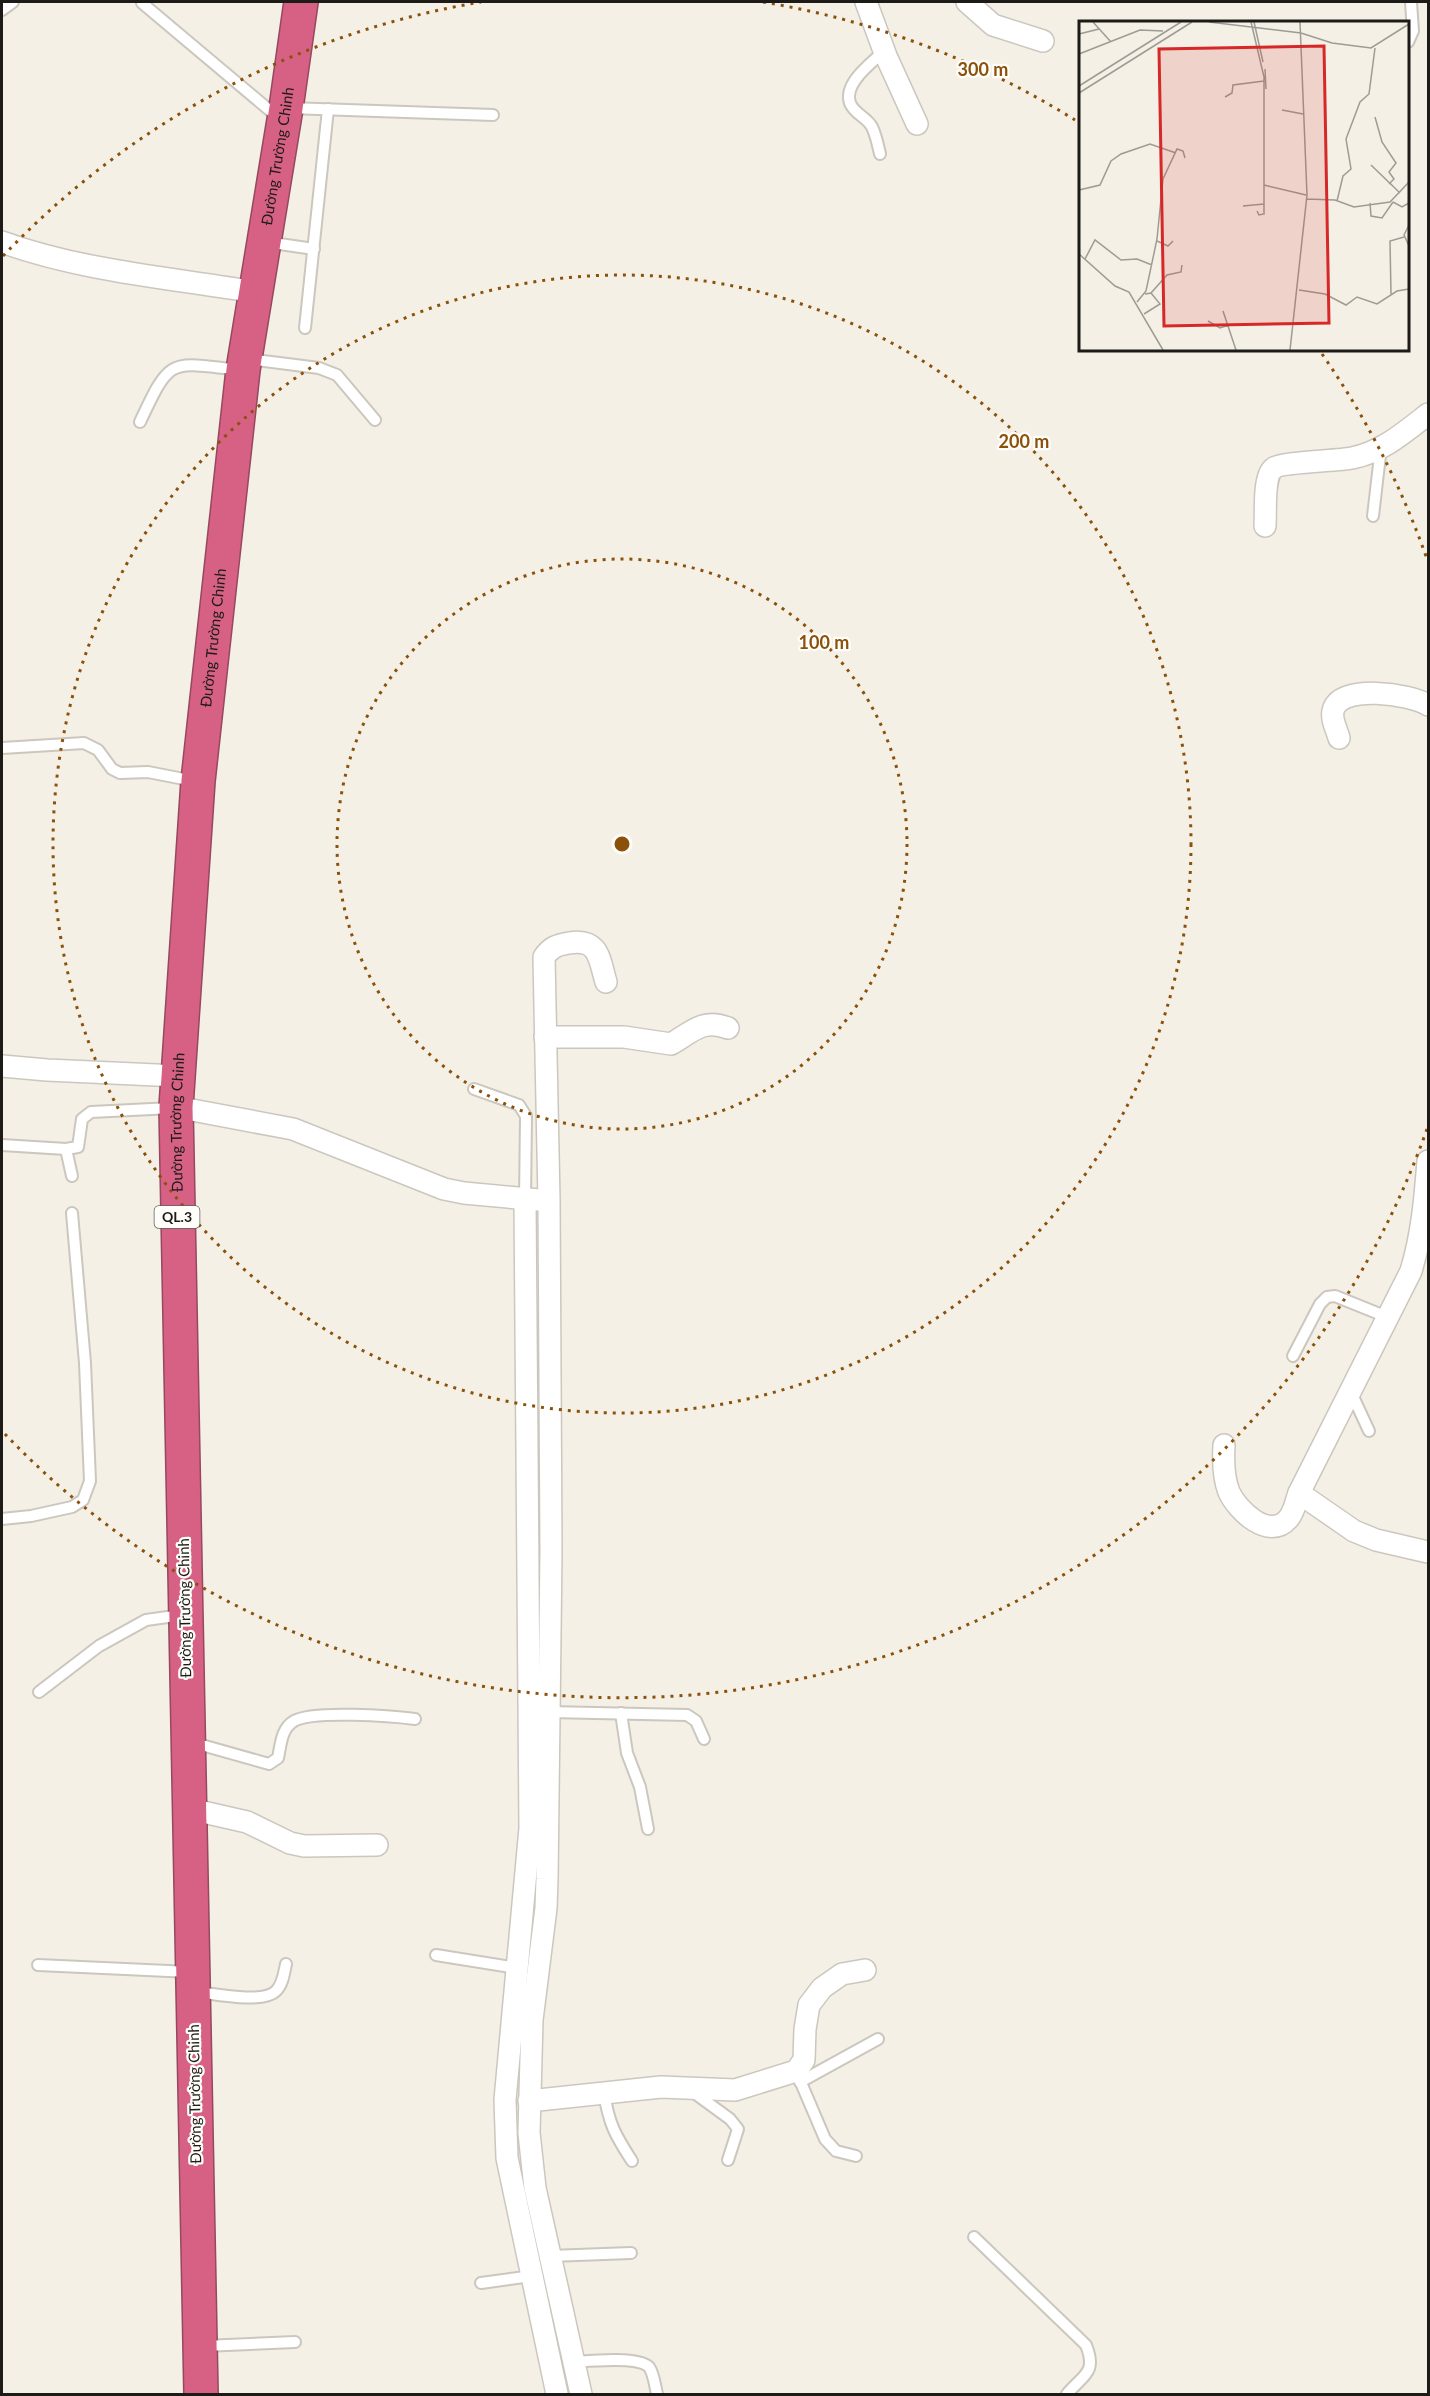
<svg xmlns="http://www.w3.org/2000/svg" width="1430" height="2396" viewBox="0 0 1430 2396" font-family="Lato,sans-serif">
<rect width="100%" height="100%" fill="#f4f0e6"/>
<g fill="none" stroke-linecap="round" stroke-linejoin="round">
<g stroke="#ccc7be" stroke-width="14">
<g id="lane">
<polyline points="142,3 280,119"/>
<polyline points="2,10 13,2"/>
<polyline points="1408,42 1413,31 1411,2"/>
<polyline points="289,108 493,115"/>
<path d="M880,154C878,145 876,135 872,127C867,117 854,114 850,103C843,83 872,63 884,51"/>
<polyline points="266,242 314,249"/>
<polyline points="305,328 328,109"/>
<polyline points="248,359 319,368 337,375 375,420"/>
<path d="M140,422C171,356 169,362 240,370"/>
<polyline points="1373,516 1381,447"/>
<polyline points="2,748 84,743 98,750 112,769 120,773 148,772 194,781"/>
<polyline points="474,1089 519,1105 526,1116 525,1200"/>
<polyline points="2,1145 66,1149 78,1147 82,1119 91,1112 172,1108"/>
<polyline points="66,1149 72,1176"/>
<polyline points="1293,1356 1320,1304 1327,1297 1335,1296 1387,1317"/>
<polyline points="1350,1390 1369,1431"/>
<polyline points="2,1519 31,1516 72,1507 83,1500 90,1481 85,1363 72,1213"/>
<polyline points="39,1692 99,1646 146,1620 182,1615"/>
<polyline points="549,1712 687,1715 696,1721 704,1739"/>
<polyline points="621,1713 627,1753 640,1787 648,1829"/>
<path d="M191,1742L269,1764L278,1758C281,1744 281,1729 294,1721C312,1710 393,1716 415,1719"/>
<polyline points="436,1955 517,1968"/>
<polyline points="38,1965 190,1972"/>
<path d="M197,1992C215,1994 263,2004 276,1991C283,1984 284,1973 286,1964"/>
<polyline points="796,2071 825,2139 836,2151 856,2156"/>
<polyline points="800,2082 878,2039"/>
<polyline points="693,2092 730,2119 738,2129 728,2160"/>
<path d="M604,2093C609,2124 615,2135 632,2161"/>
<path d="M974,2237L1086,2345C1097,2373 1084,2374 1067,2394"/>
<polyline points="550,2256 631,2253"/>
<polyline points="481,2283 532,2276"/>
<polyline points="204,2346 295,2342"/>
<path d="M574,2362C589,2361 638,2356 649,2367C654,2374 655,2386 657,2394"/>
</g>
</g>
<g stroke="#ccc7be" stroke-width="24">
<g id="street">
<polyline points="866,2 886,56 917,124"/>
<polyline points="967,2 993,25 1043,41"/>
<path d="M2,242C82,271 171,278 255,292"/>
<path d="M1265,526C1266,513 1263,475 1274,468C1282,462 1337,461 1352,458C1382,452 1405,432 1428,414"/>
<path d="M1339,738C1337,730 1331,720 1333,711C1339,683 1411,694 1428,705"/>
<path d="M545,1037H624L671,1044C692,1032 703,1018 728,1028"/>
<polyline points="2,1066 47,1070 178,1076"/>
<polyline points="176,1107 293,1129 444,1189 464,1193 539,1200"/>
<polyline points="525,1200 530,1828 505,2100 507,2158 557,2394"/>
<path d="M1224,1445C1223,1461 1223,1477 1229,1492C1237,1510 1269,1541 1288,1519C1294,1513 1296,1501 1299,1493L1411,1271C1422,1235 1425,1199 1428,1161"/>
<polyline points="1299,1493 1354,1531 1376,1540 1428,1552"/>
<polyline points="190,1809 247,1822 290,1843 304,1846 377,1845"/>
<polyline points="529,2101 661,2087 735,2090 796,2071 804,2060 805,2029 809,2005 822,1988 842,1974 865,1970"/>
<path d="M581,2394L535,2188L529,2133L532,2020L546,1908L547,1879L551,1551L549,1200L544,957C551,947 557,945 569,943C599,938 599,958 606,982"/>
</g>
</g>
<g stroke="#96485f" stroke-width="36">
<g id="highway">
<path id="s1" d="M201,2394L176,1107L198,781L243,370L286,108L301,2"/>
</g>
</g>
<use href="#lane" stroke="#fff" stroke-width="10"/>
<use href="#street" stroke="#fff" stroke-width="21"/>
<use href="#highway" stroke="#d76185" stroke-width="33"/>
</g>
<g fill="none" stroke="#8b510b" stroke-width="3" stroke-dasharray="3 6">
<circle cx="622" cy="844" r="285"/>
<circle cx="622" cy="844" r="569"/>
<path d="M1427 1129A854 854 0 0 1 3 1432M3 256A854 854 0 0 1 481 2M763 2A854 854 0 0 1 1075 120M1322 354A854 854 0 0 1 1427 559"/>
</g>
<g text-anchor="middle" stroke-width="4.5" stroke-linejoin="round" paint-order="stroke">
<rect fill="#fffdf9" stroke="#615f5c" stroke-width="1.5" x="154.5" y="1206" width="45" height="22" rx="4.5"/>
<g font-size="14" font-weight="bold" fill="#1d1b18">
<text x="177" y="1222">QL.3</text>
</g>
<g font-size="15" fill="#1d1b18" stroke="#fffdf9">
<text dy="5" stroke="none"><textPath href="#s1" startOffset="2244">Đường Trường Chinh</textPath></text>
<text dy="5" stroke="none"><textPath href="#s1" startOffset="1758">Đường Trường Chinh</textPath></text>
<text dy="5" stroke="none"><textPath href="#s1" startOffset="1272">Đường Trường Chinh</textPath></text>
<text transform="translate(185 1608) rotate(-91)" y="5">Đường Trường Chinh</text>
<text transform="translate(195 2094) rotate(-91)" y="5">Đường Trường Chinh</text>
</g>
</g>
<g transform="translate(1079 21)">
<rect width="330" height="330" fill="#f4f0e6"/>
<path fill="none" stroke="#9e9b94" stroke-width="1.5" d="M14,1L32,21M130,1L222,12L253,22L292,27L330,3M172,1L185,56V193L180,194L178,190M175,1L184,41M0,13L20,8M0,33L61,9L84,10M186,48L187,68M0,65L102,1M0,72L113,1M146,76L153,72L154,64L185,60M203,89L224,93M296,96L303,121L317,142L310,151L315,158L310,163M292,144L321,172M185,164L227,174M0,169L21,164L32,140L42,133L71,123L97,132M228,178L256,179L275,186L311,181L330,161M258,180L264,155L272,148L267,118L281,81L290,73L296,27M314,181L323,186L330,182M291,182L292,195L303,197L314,181M164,185L185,183M330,204L325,214L330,225M78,220L89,225L94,220M0,233L36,265L50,271L84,329M6,238L16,219L42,239L58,238L73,244M220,269L246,273L267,284L278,276L298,283L318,270L330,268M66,273L72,272L88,254L102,251L103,244M312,273L311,220L325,216M58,281L67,270L78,218L84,158L98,128L104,130L106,137M144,290L157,329M65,293L81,283L72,272M129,300L141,307L150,304M211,329L228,174L221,1"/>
<path fill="#d62828" fill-opacity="0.15" stroke="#d62828" stroke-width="3" d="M245,25L250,302L85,305L80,28Z"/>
<rect width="330" height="330" fill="none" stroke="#1d1b18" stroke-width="3"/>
</g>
<circle cx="622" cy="844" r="9" fill="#8b510b" stroke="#fffdf9" stroke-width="3"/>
<g font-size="18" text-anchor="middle" font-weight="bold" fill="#8b510b" stroke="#fffdf9" stroke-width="4.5" stroke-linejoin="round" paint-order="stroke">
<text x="983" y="76">300 m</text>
<text x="1024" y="448">200 m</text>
<text x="824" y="649">100 m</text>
</g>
<rect width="1430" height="2396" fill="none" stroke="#1d1b18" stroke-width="6"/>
</svg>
